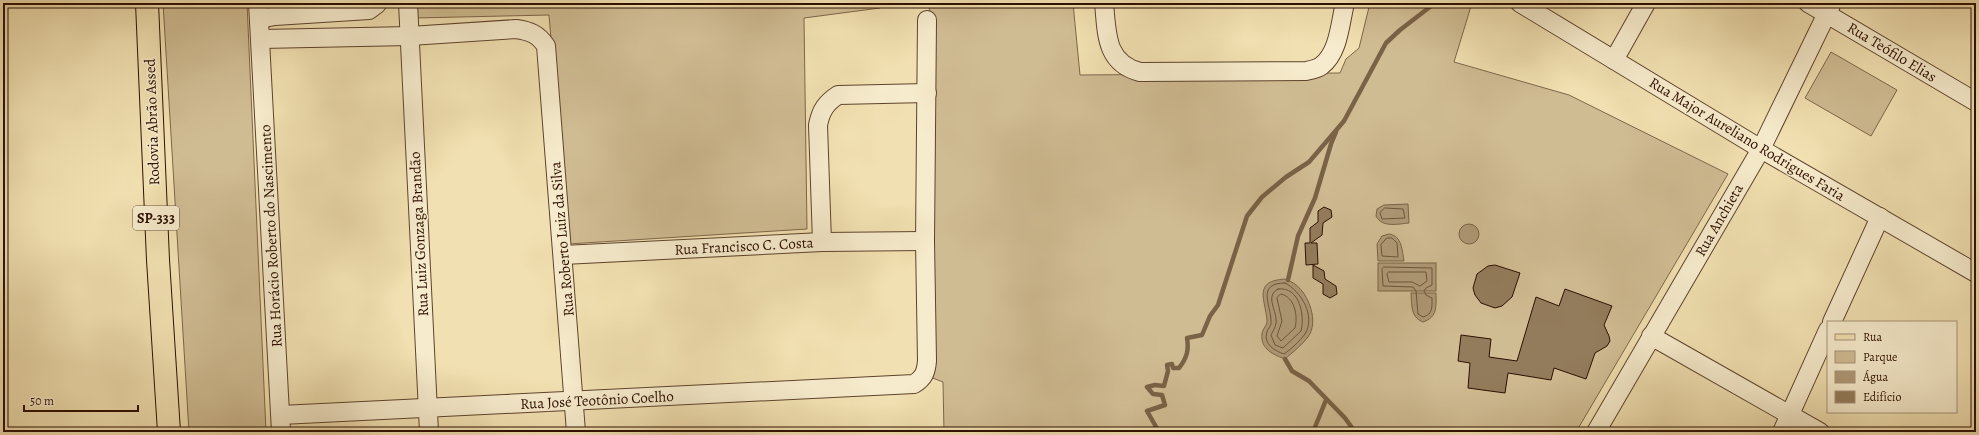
<svg xmlns="http://www.w3.org/2000/svg" width="1979" height="435" viewBox="0 0 1979 435" font-family="Alegreya,serif">
<rect width="100%" height="100%" fill="#f1e0b1"/>
<filter id="stains"><feTurbulence type="fractalNoise" baseFrequency=".005" numOctaves="4"/><feColorMatrix values="0 0 0 0 .2 0 0 0 0 .09 0 0 0 0 .02 0 0 0 .5 -.17"/></filter>
<radialGradient id="worn" r=".72"><stop offset=".6" stop-color="#630" stop-opacity="0"/><stop offset="1" stop-color="#630" stop-opacity=".3"/></radialGradient>
<g fill="#d0bc93" stroke="#7e664a">
<polygon points="163,3 247,3 266,432 189,432"/>
<polygon points="414,3 880,3 880,8 804,18 807,229 568,244 549,15 415,18"/>
<polygon points="929,3 1073,3 1080,75 1340,73 1346,59 1359,48 1370,3 1472,3 1454,62 1569,95 1728,174 1576,432 944,432 943,382 930,377 933,85"/>
<polygon points="1831,52 1897,90 1871,136 1805,98"/>
</g>
<g fill="#ae9975" stroke="#7a6246">
<path d="M1408,204L1409,223C1398,224 1382,228 1376,216L1377,209L1384,205Z"/>
<circle cx="1469" cy="234" r="10"/>
<path d="M1389,234C1402,236 1402,250 1404,261H1378L1377,244L1382,236Z"/>
<rect x="1378" y="263" width="58" height="28"/>
<path d="M1285,279C1289,281 1293,282 1296,285C1309,295 1319,322 1308,337C1302,345 1293,352 1285,359C1274,355 1260,349 1262,334C1262,329 1268,325 1267,320C1265,299 1253,281 1285,279Z"/>
<path d="M1411,293H1436C1436,306 1438,317 1423,322C1410,317 1412,304 1411,293Z"/>
</g>
<g fill="none" stroke-linecap="round" stroke-linejoin="round">
<g stroke="#6e543a" stroke-width="1">
<polygon points="1385,208 1403,209 1405,218 1382,219 1380,213"/>
<polygon points="1387,238 1392,238 1397,243 1398,257 1382,256 1381,245"/>
<path d="M1384,267L1432,268V285L1426,288L1424,291L1426,295L1432,298C1432,307 1433,314 1423,317L1418,314L1416,291L1413,287L1383,286L1382,269Z"/>
<polygon points="1389,272 1426,272 1427,281 1420,286 1412,282 1389,282 1387,274"/>
<path d="M1285,283C1301,291 1316,316 1305,334C1300,341 1290,350 1284,354C1275,351 1263,344 1267,332C1268,328 1272,325 1271,321C1271,305 1256,283 1285,283Z"/>
<path d="M1278,289C1300,286 1305,316 1301,331L1283,348L1275,345L1271,335C1273,331 1277,325 1276,320C1276,309 1265,296 1278,289Z"/>
<path d="M1281,294C1295,297 1298,316 1295,328L1281,341L1277,336L1282,321L1277,298Z"/>
</g>
<g stroke="#7a6246" stroke-width="4.5">
<polyline points="1288,280 1298,236 1315,198 1331,144 1336,132"/>
<polyline points="1285,359 1292,371 1309,381 1345,418 1355,432"/>
<path d="M1159,432L1147,411L1165,405L1162,395L1153,394L1147,387L1155,385L1164,386L1168,371L1167,365L1172,364L1173,368H1179C1187,358 1189,350 1187,338L1202,335L1210,316L1218,305L1247,216L1262,197L1286,177L1309,162L1344,121L1386,43L1400,30L1435,3"/>
<polyline points="1313,432 1326,400"/>
</g>
</g>
<g fill="#937c5c" stroke="#2d0f00">
<polygon points="1324,207 1331,210 1332,217 1323,223 1322,235 1311,243 1317,243 1318,264 1306,265 1305,243 1310,243 1310,228 1318,222 1318,211"/>
<polygon points="1313,265 1324,271 1325,279 1336,286 1337,294 1330,298 1323,294 1323,284 1313,278"/>
<polygon points="1495,265 1520,273 1512,297 1502,306 1495,308 1481,303 1475,295 1473,288 1477,274 1488,266"/>
<polygon points="1565,289 1612,306 1604,325 1609,336 1610,341 1607,346 1595,353 1586,379 1554,368 1551,380 1508,373 1505,393 1468,388 1470,363 1458,361 1461,335 1491,339 1489,357 1517,361 1536,297 1559,306"/>
</g>
<g fill="none" stroke-linecap="round" stroke-linejoin="round">
<g stroke="#5e432c" stroke-width="20">
<g id="minor">
<polyline points="258,3 281,432"/>
<polyline points="408,3 429,432"/>
<path d="M1104,3C1107,33 1105,63 1140,72L1306,71C1311,70 1317,69 1321,66C1339,53 1340,23 1345,3"/>
<polyline points="1520,3 1761,149 1976,273"/>
<polyline points="1808,3 1976,102"/>
<polyline points="259,19 275,16 369,10 377,4"/>
<path d="M261,39L410,36L516,29C530,31 538,34 546,46L576,432"/>
<polyline points="1614,60 1646,3"/>
<path d="M822,242L818,125C821,110 826,103 838,95L927,93"/>
<polyline points="563,255 822,242 925,241"/>
<polyline points="1832,322 1880,217"/>
<polyline points="1651,336 1820,432"/>
<path d="M281,415L914,384C924,378 926,372 927,361L925,241L927,20"/>
<polyline points="1596,432 1761,149 1832,3"/>
<polyline points="1782,432 1828,330"/>
</g>
</g>
<g stroke="#2d0f00" stroke-width="24">
<polyline id="major" points="147,3 158,260 169,432"/>
</g>
<use href="#minor" stroke="#f6ebcc" stroke-width="18"/>
<use href="#major" stroke="#f1e0b1" stroke-width="22"/>
</g>
<g text-anchor="middle" stroke-width="3" stroke-linejoin="round" paint-order="stroke">
<rect fill="#f6ebcc" stroke="#69513d" stroke-width="1" x="133" y="206" width="46" height="24" rx="3"/>
<g font-size="14" font-weight="bold" fill="#2d0f00">
<text x="156" y="223">SP-333</text>
</g>
<g font-size="15" fill="#2d0f00" stroke="#f6ebcc">
<text transform="translate(1892 52) rotate(31)" y="5">Rua Teófilo Elias</text>
<text transform="translate(152 122) rotate(-92)" y="5">Rodovia Abrão Assed</text>
<text transform="translate(1747 139) rotate(31)" y="5">Rua Major Aureliano Rodrigues Faria</text>
<text transform="translate(1719 220) rotate(-60)" y="5">Rua Anchieta</text>
<text transform="translate(419 234) rotate(-93)" y="5">Rua Luiz Gonzaga Brandão</text>
<text transform="translate(271 236) rotate(-93)" y="5">Rua Horácio Roberto do Nascimento</text>
<text transform="translate(562 239) rotate(-95)" y="5">Rua Roberto Luiz da Silva</text>
<text transform="translate(744 246) rotate(-3)" y="5">Rua Francisco C. Costa</text>
<text transform="translate(597 400) rotate(-3)" y="5">Rua José Teotônio Coelho</text>
</g>
</g>
<rect width="1979" height="435" fill="none" stroke="#f1e0b1" stroke-width="16"/>
<rect x="4" y="4" width="1971" height="427" fill="none" stroke="#2d0f00" stroke-width="2"/>
<rect x="8" y="8" width="1963" height="419" fill="none" stroke="#2d0f00"/>
<rect x="1827" y="321" width="130" height="92" fill="#f6ebcc" stroke="#a6937a"/>
<rect x="1835" y="334" width="20" height="6" fill="#f1e0b1" stroke="#a6937a"/>
<text x="1863" y="341" font-size="12" fill="#2d0f00">Rua</text>
<rect x="1835" y="351" width="20" height="12" fill="#d0bc93" stroke="#a6937a"/>
<text x="1863" y="361" font-size="12" fill="#2d0f00">Parque</text>
<rect x="1835" y="371" width="20" height="12" fill="#ae9975" stroke="#a6937a"/>
<text x="1863" y="381" font-size="12" fill="#2d0f00">Água</text>
<rect x="1835" y="391" width="20" height="12" fill="#937c5c" stroke="#a6937a"/>
<text x="1863" y="401" font-size="12" fill="#2d0f00">Edifício</text>
<path d="M24 405v6h114v-6" fill="none" stroke="#2d0f00" stroke-width="2"/>
<text x="30" y="405" font-size="12" fill="#2d0f00" stroke="#f6ebcc" stroke-width="3" paint-order="stroke">50 m</text>
<rect width="100%" height="100%" filter="url(#stains)"/>
<rect width="100%" height="100%" fill="url(#worn)"/>
</svg>
